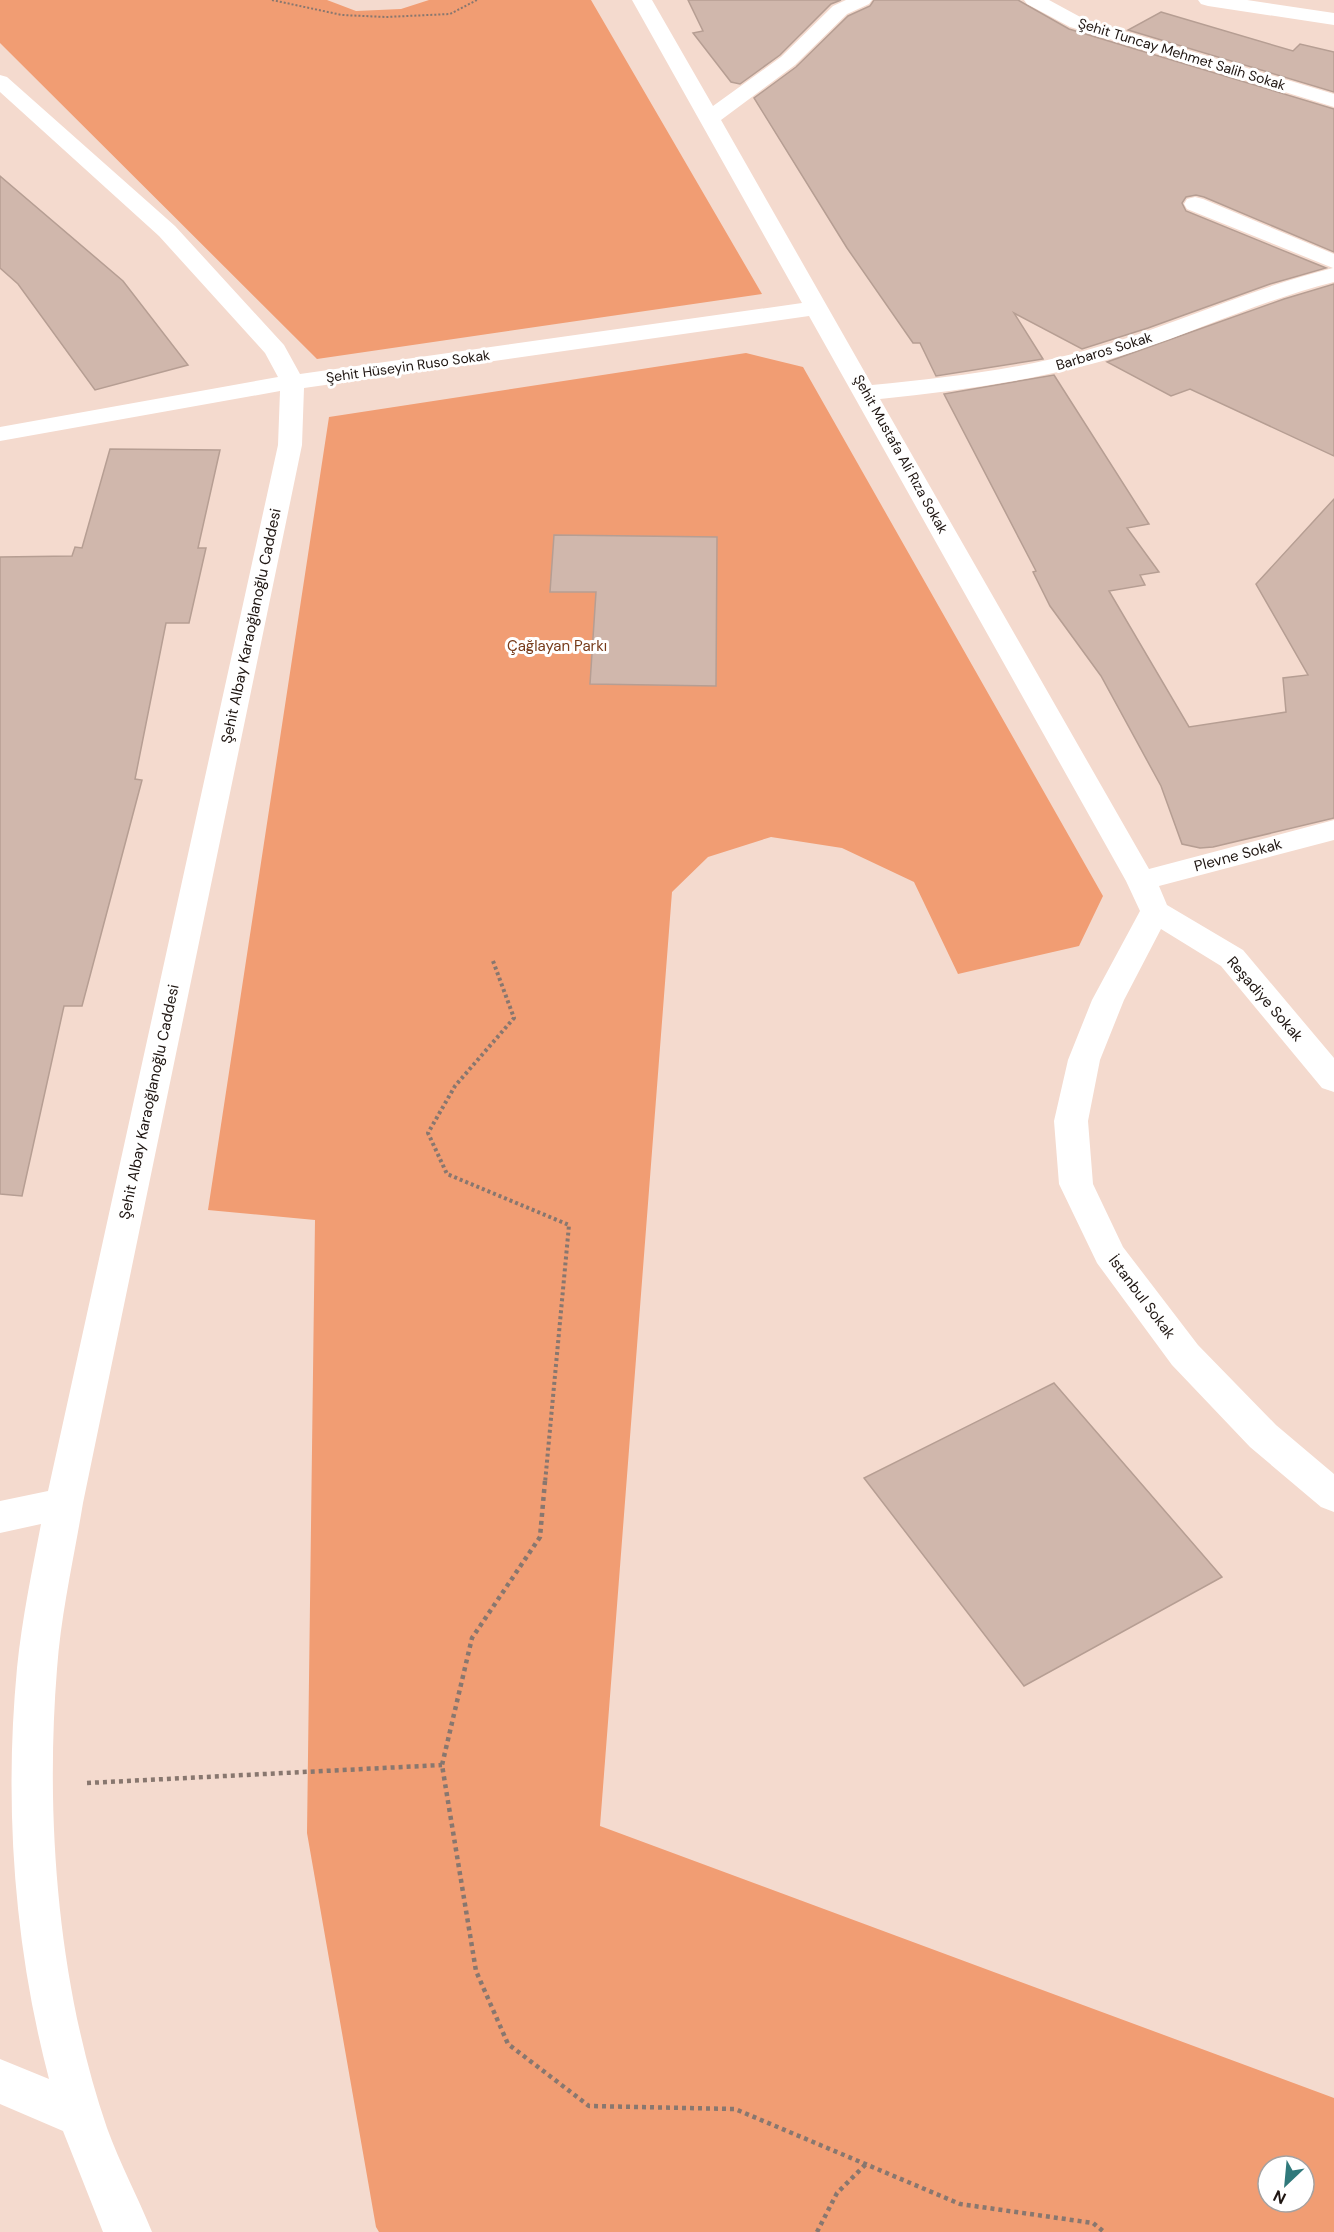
<svg xmlns="http://www.w3.org/2000/svg" width="1334" height="2232" viewBox="0 0 1334 2232" font-family="'DM Sans',sans-serif">
<rect width="100%" height="100%" fill="#f4dace"/>
<g fill="#f19d73" fill-rule="evenodd">
<polygon points="0,0 327,0 356,11 401,9 429,0 591,0 762,294 317,359 0,43"/>
<path d="M746,353L803,367L1103,896L1079,946L958,974L914,882L842,848L771,837L708,857L672,892L600,1826L1334,2098V2232H379L376,2227L307,1833L315,1220L208,1210L329,417ZM1268,2166H1304V2202H1268Z"/>
</g>
<g fill="#d0b7ac" stroke="#b69e93" stroke-width="1.5">
<polygon points="688,0 841,0 831,4 780,55 740,84 731,82 693,33 703,31"/>
<polygon points="874,0 1018,0 1069,29 1334,109 1334,252 1204,197 1196,195 1186,197 1182,203 1186,211 1326,268 1270,284 1148,328 1082,349 1014,313 1043,359 936,376 920,343 913,343 847,248 754,98 796,67 848,16 870,6"/>
<polygon points="1161,12 1293,51 1300,44 1334,52 1334,92 1128,30"/>
<polygon points="0,176 123,281 188,365 95,390 18,284 0,268"/>
<polygon points="1334,284 1334,456 1190,389 1171,396 1107,362 1284,299"/>
<polygon points="1054,375 1149,524 1127,528 1159,572 1140,575 1145,585 1109,591 1189,727 1286,712 1283,678 1308,675 1256,584 1334,499 1334,818 1213,847 1200,848 1182,844 1161,786 1101,676 1050,606 1033,572 1036,571 944,394"/>
<polygon points="110,449 220,450 198,548 206,548 189,623 166,623 135,779 142,780 82,1006 64,1006 22,1196 0,1194 0,557 72,556 75,547 82,548"/>
<polygon points="554,535 717,537 716,686 590,684 596,592 550,592"/>
<polygon points="1054,1383 1222,1577 1024,1686 864,1478"/>
</g>
<g fill="none" stroke-linecap="round" stroke-linejoin="round">
<polyline stroke="#88776f" stroke-width="2" stroke-dasharray="2 2" stroke-linecap="butt" points="272,0 342,15 386,17 450,14 477,0"/>
<polyline stroke="#88776f" stroke-width="4" stroke-dasharray="3 3" stroke-linecap="butt" points="493,961 514,1018 455,1086 428,1133 447,1174 569,1225 545,1483"/>
<g stroke="#88776f" stroke-width="4.5" stroke-dasharray="4 4" stroke-linecap="butt">
<polyline points="545,1481 540,1537 472,1638 442,1765 476,1971 508,2044 589,2106 735,2109 960,2204 1093,2223 1104,2232"/>
<polyline points="87,1783 442,1765"/>
<polyline points="817,2232 837,2193 866,2164"/>
</g>
<g fill="#fff" fill-rule="evenodd">
<path d="M632,0H652L713,106L781,57L833,6L846,0H872L869,4L847,14L795,65L721,120L872,385C944,378 1017,370 1087,350C1171,327 1248,289 1333,268L1187,209L1184,204L1187,199L1195,197L1203,199L1334,254V282C1266,299 1202,329 1136,351C1053,378 966,390 880,399L1149,869L1334,820V840L1159,886L1167,905L1243,950L1334,1058V1092L1322,1088L1221,966L1161,929L1124,1000L1100,1060L1088,1121L1093,1184L1123,1247L1198,1345L1276,1425L1334,1474V1512L1321,1507L1250,1447L1172,1365L1097,1263L1059,1184L1054,1121L1068,1060L1092,1000L1140,911L1126,881L809,316L304,388L302,445L83,1503C74,1558 61,1613 57,1669C45,1819 58,1985 107,2128C120,2164 138,2197 152,2232H103L63,2131L0,2104V2059L49,2079C14,1946 4,1805 17,1668C22,1619 32,1571 41,1524L0,1533V1501L48,1491L278,445L280,391L0,441V427L278,377L265,353L159,236L0,92V75L7,77L175,226L284,345L300,374L802,303Z"/>
<polygon points="1024,0 1049,0 1084,19 1334,94 1334,107 1070,27 1027,4"/>
<polygon points="1198,0 1247,0 1334,13 1334,25 1208,6 1201,4"/>
</g>
</g>
<g text-anchor="middle" stroke-width="6" stroke-linejoin="round" paint-order="stroke">
<g font-size="14" fill="#1e1511" stroke="#fff">
<text transform="translate(1182 54) rotate(17)" y="5">Şehit Tuncay Mehmet Salih Sokak</text>
<text transform="translate(1104 351) rotate(-17)" y="5">Barbaros Sokak</text>
<text transform="translate(408 366) rotate(-8)" y="5">Şehit Hüseyin Ruso Sokak</text>
<text transform="translate(901 454) rotate(61)" y="5">Şehit Mustafa Ali Rıza Sokak</text>
</g>
<g font-size="15" fill="#1e1511" stroke="#fff">
<text transform="translate(251 626) rotate(-78)" y="5">Şehit Albay Karaoğlanoğlu Caddesi</text>
<text transform="translate(1238 855) rotate(-15)" y="5">Plevne Sokak</text>
<text transform="translate(1265 999) rotate(49)" y="5">Reşadiye Sokak</text>
<text transform="translate(149 1102) rotate(-78)" y="5">Şehit Albay Karaoğlanoğlu Caddesi</text>
<text transform="translate(1142 1297) rotate(53)" y="5">İstanbul Sokak</text>
</g>
<g font-size="15" fill="#763a19" stroke="#fff">
<text x="557" y="651">Çağlayan Parkı</text>
</g>
</g>
<g transform="translate(1286 2184) rotate(206)"><circle r="28" fill="#ffffff" stroke="#a5a1a0" stroke-width="1.5"/>
<path d="M0-4.5L10 22L0 15L-10 22Z" fill="#30797b"/>
<text y="-9" font-size="16" font-weight="bold" text-anchor="middle" fill="#1e1511">N</text>
</g>
</svg>
